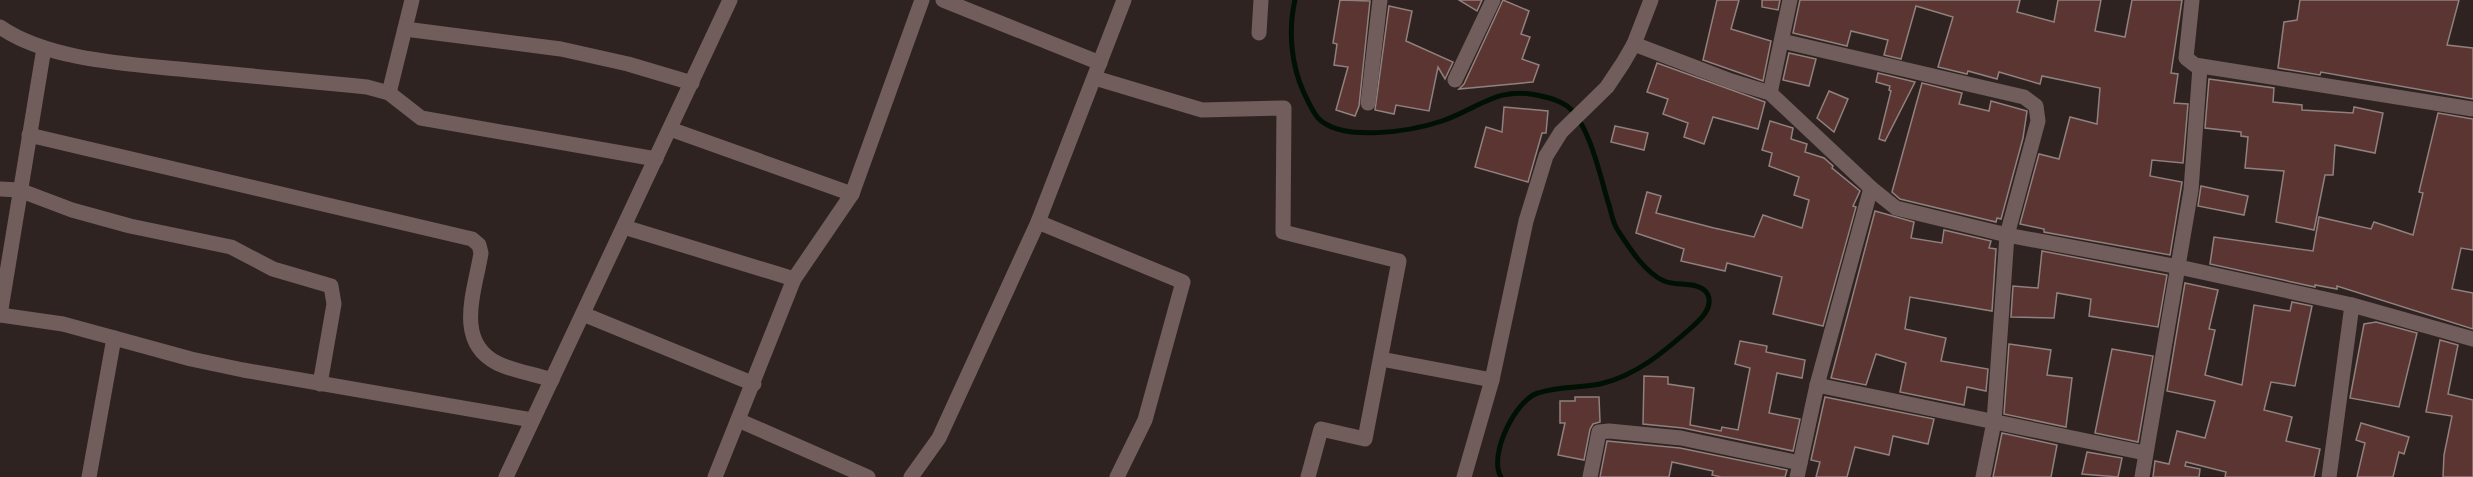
<svg xmlns="http://www.w3.org/2000/svg" width="2473" height="477" viewBox="0 0 2473 477" font-family="Jost,sans-serif">
<rect width="100%" height="100%" fill="#2f2321"/>
<g fill="none" stroke-linecap="round" stroke-linejoin="round">
<path stroke="#001104" stroke-width="5" d="M1295,0C1288,30 1291,65 1304,93C1308,101 1312,111 1318,118C1342,143 1412,131 1442,121C1479,108 1499,85 1541,96C1550,98 1559,100 1567,106C1589,123 1600,175 1608,202C1611,210 1612,221 1617,229C1628,246 1644,272 1664,281C1677,287 1701,280 1708,295C1713,308 1701,319 1692,327C1665,351 1636,376 1600,384C1580,388 1558,386 1538,393C1515,400 1488,456 1501,477"/>
</g>
<g fill="#5a3531" stroke="#90807e" stroke-width="1.5">
<polygon points="1340,0 1370,1 1359,106 1355,116 1336,110 1348,67 1334,65 1337,44 1333,43"/>
<polygon points="1459,0 1482,0 1477,11"/>
<polygon points="1503,0 1529,11 1521,34 1530,37 1522,59 1539,65 1533,82 1459,89 1464,84"/>
<polygon points="1717,0 1739,0 1731,29 1771,41 1763,81 1703,60"/>
<polygon points="1762,0 1780,0 1778,10 1762,7"/>
<polygon points="1800,0 2020,0 2017,12 2054,22 2058,0 2101,0 2095,31 2125,37 2132,0 2182,0 2171,73 2178,74 2174,103 2188,104 2183,163 2152,160 2150,176 2182,182 2170,255 2044,232 2044,229 2020,224 2039,154 2059,159 2070,117 2097,124 2100,88 2042,76 2040,84 1999,72 1997,79 1968,71 1967,74 1938,67 1953,17 1916,6 1901,59 1884,55 1888,40 1851,31 1847,46 1793,33"/>
<polygon points="2300,0 2459,0 2447,45 2473,48 2473,99 2321,72 2320,75 2278,68 2284,22 2297,20"/>
<polygon points="1389,6 1412,11 1406,41 1453,62 1445,79 1438,67 1429,111 1396,105 1394,114 1375,110"/>
<polygon points="1789,53 1816,59 1809,86 1783,80"/>
<polygon points="1657,63 1765,102 1758,129 1713,117 1704,144 1684,137 1688,123 1663,114 1668,99 1647,92"/>
<polygon points="1878,73 1915,82 1885,141 1879,139 1891,91 1889,90 1890,86 1876,82"/>
<polygon points="2209,79 2274,88 2273,102 2302,105 2302,110 2353,113 2354,107 2383,113 2375,153 2335,145 2333,175 2325,175 2314,230 2276,222 2284,171 2245,168 2248,137 2241,136 2241,132 2205,128"/>
<polygon points="1922,83 1962,93 1959,104 1989,111 1991,101 2027,111 2023,138 2001,219 1997,218 1996,222 1900,199 1892,192"/>
<polygon points="1829,91 1848,99 1834,132 1817,118"/>
<polygon points="1504,107 1548,111 1546,133 1542,133 1528,182 1475,167 1486,127 1502,132"/>
<polygon points="2438,113 2473,119 2473,250 2461,248 2452,289 2473,293 2473,329 2337,286 2337,289 2315,285 2315,287 2210,264 2214,237 2313,251 2319,217 2371,229 2374,222 2413,235 2423,193 2419,192"/>
<polygon points="1770,121 1793,128 1791,139 1807,144 1805,152 1824,158 1833,166 1832,168 1860,191 1853,206 1856,207 1823,326 1773,314 1782,277 1727,263 1725,271 1681,261 1684,249 1636,233 1647,192 1661,196 1656,213 1714,228 1754,237 1763,215 1802,228 1809,200 1794,195 1799,177 1769,166 1772,153 1762,150"/>
<polygon points="1615,126 1648,133 1644,150 1611,142"/>
<polygon points="2201,186 2248,196 2244,215 2198,206"/>
<polygon points="1875,211 1914,222 1911,238 1942,243 1944,230 1991,241 1989,248 1996,249 1992,311 1910,297 1905,329 1946,338 1941,361 1988,369 1986,391 1967,387 1964,405 1900,392 1906,363 1876,354 1866,385 1831,378"/>
<polygon points="2042,251 2167,275 2158,327 2089,316 2091,299 2057,293 2054,318 2011,317 2013,286 2038,288"/>
<polygon points="2185,283 2218,290 2209,329 2215,330 2205,375 2242,385 2254,305 2290,311 2292,302 2312,306 2295,386 2271,382 2264,410 2292,417 2286,441 2320,449 2314,477 2225,477 2226,472 2186,462 2185,466 2200,469 2199,477 2153,477 2155,461 2169,464 2177,431 2205,438 2215,401 2167,391"/>
<polygon points="2376,322 2417,333 2399,407 2350,398 2364,324"/>
<polygon points="2440,340 2458,345 2448,394 2473,400 2473,477 2443,477 2444,455 2452,416 2426,412"/>
<polygon points="1740,341 1767,346 1766,352 1805,360 1802,378 1777,373 1769,413 1800,419 1793,451 1683,428 1643,424 1644,376 1668,377 1668,384 1694,388 1690,425 1721,431 1722,427 1738,430 1750,368 1735,364"/>
<polygon points="2009,344 2051,350 2047,375 2072,378 2066,427 2004,414"/>
<polygon points="2112,349 2153,356 2138,442 2095,433"/>
<polygon points="1575,397 1599,397 1600,422 1593,424 1590,429 1584,460 1558,455 1565,423 1560,423 1560,401 1575,401"/>
<polygon points="1825,397 1934,419 1928,444 1893,436 1889,455 1855,447 1847,477 1816,477 1820,462 1811,460"/>
<polygon points="2361,423 2409,437 2404,454 2399,452 2393,477 2357,477 2365,443 2356,440"/>
<polygon points="2002,433 2057,445 2051,477 1993,477"/>
<polygon points="1607,441 1680,448 1787,470 1785,477 1721,477 1712,475 1713,471 1672,462 1669,477 1600,477"/>
<polygon points="2087,452 2122,458 2118,477 2082,474"/>
</g>
<g fill="none" stroke-linecap="round" stroke-linejoin="round">
<g stroke="#715e5c" stroke-width="15">
<polyline points="943,0 1100,63"/>
<polyline points="2192,0 2186,58 2195,65 2473,109"/>
<path d="M0,27C49,61 131,64 189,70C249,76 308,81 367,87L389,93L421,118L656,159"/>
<polyline points="405,29 561,49 628,64 692,83"/>
<polyline points="1259,33 1261,0"/>
<polyline points="1782,41 2024,97 2036,106 2038,121 2007,235 1994,422 1983,477"/>
<polyline points="1634,44 1731,81 1770,93 1871,188 1896,208 2007,235 2179,267 2352,305 2473,339"/>
<polyline points="1095,78 1202,110 1284,108 1283,232 1399,261 1365,439 1321,429 1308,477"/>
<polyline points="1455,80 1493,0"/>
<polyline points="389,93 412,0"/>
<polyline points="1770,93 1790,0"/>
<polyline points="1368,103 1380,0"/>
<polyline points="670,129 852,194"/>
<path d="M29,135L472,239L479,245L481,253C475,291 454,341 497,363C513,371 534,374 552,380"/>
<polyline points="0,189 19,190 72,210 130,226 231,247 273,269 331,286 334,304 320,384"/>
<polyline points="1038,222 1183,282 1145,420 1117,477"/>
<polyline points="624,227 794,279"/>
<polyline points="583,314 754,384"/>
<polyline points="0,315 63,324 191,359 243,370 532,420"/>
<polyline points="0,315 44,48"/>
<polyline points="1381,359 1492,380"/>
<polyline points="1817,385 2145,453"/>
<polyline points="738,420 868,477"/>
<polyline points="89,477 114,338"/>
<polyline points="506,477 730,0"/>
<polyline points="715,477 794,279 852,194 922,0"/>
<polyline points="1464,477 1492,380 1526,221 1546,156 1561,132 1607,87 1623,63 1634,44 1651,0"/>
<polyline points="1590,477 1599,432 1609,431 1681,438 1800,463"/>
<polyline points="1797,477 1817,385 1871,188"/>
<polyline points="2142,477 2191,190 2200,67"/>
<polyline points="2329,477 2352,305"/>
</g>
<polyline stroke="#715e5c" stroke-width="15" points="911,477 939,438 1038,222 1124,0"/>
</g>
</svg>
